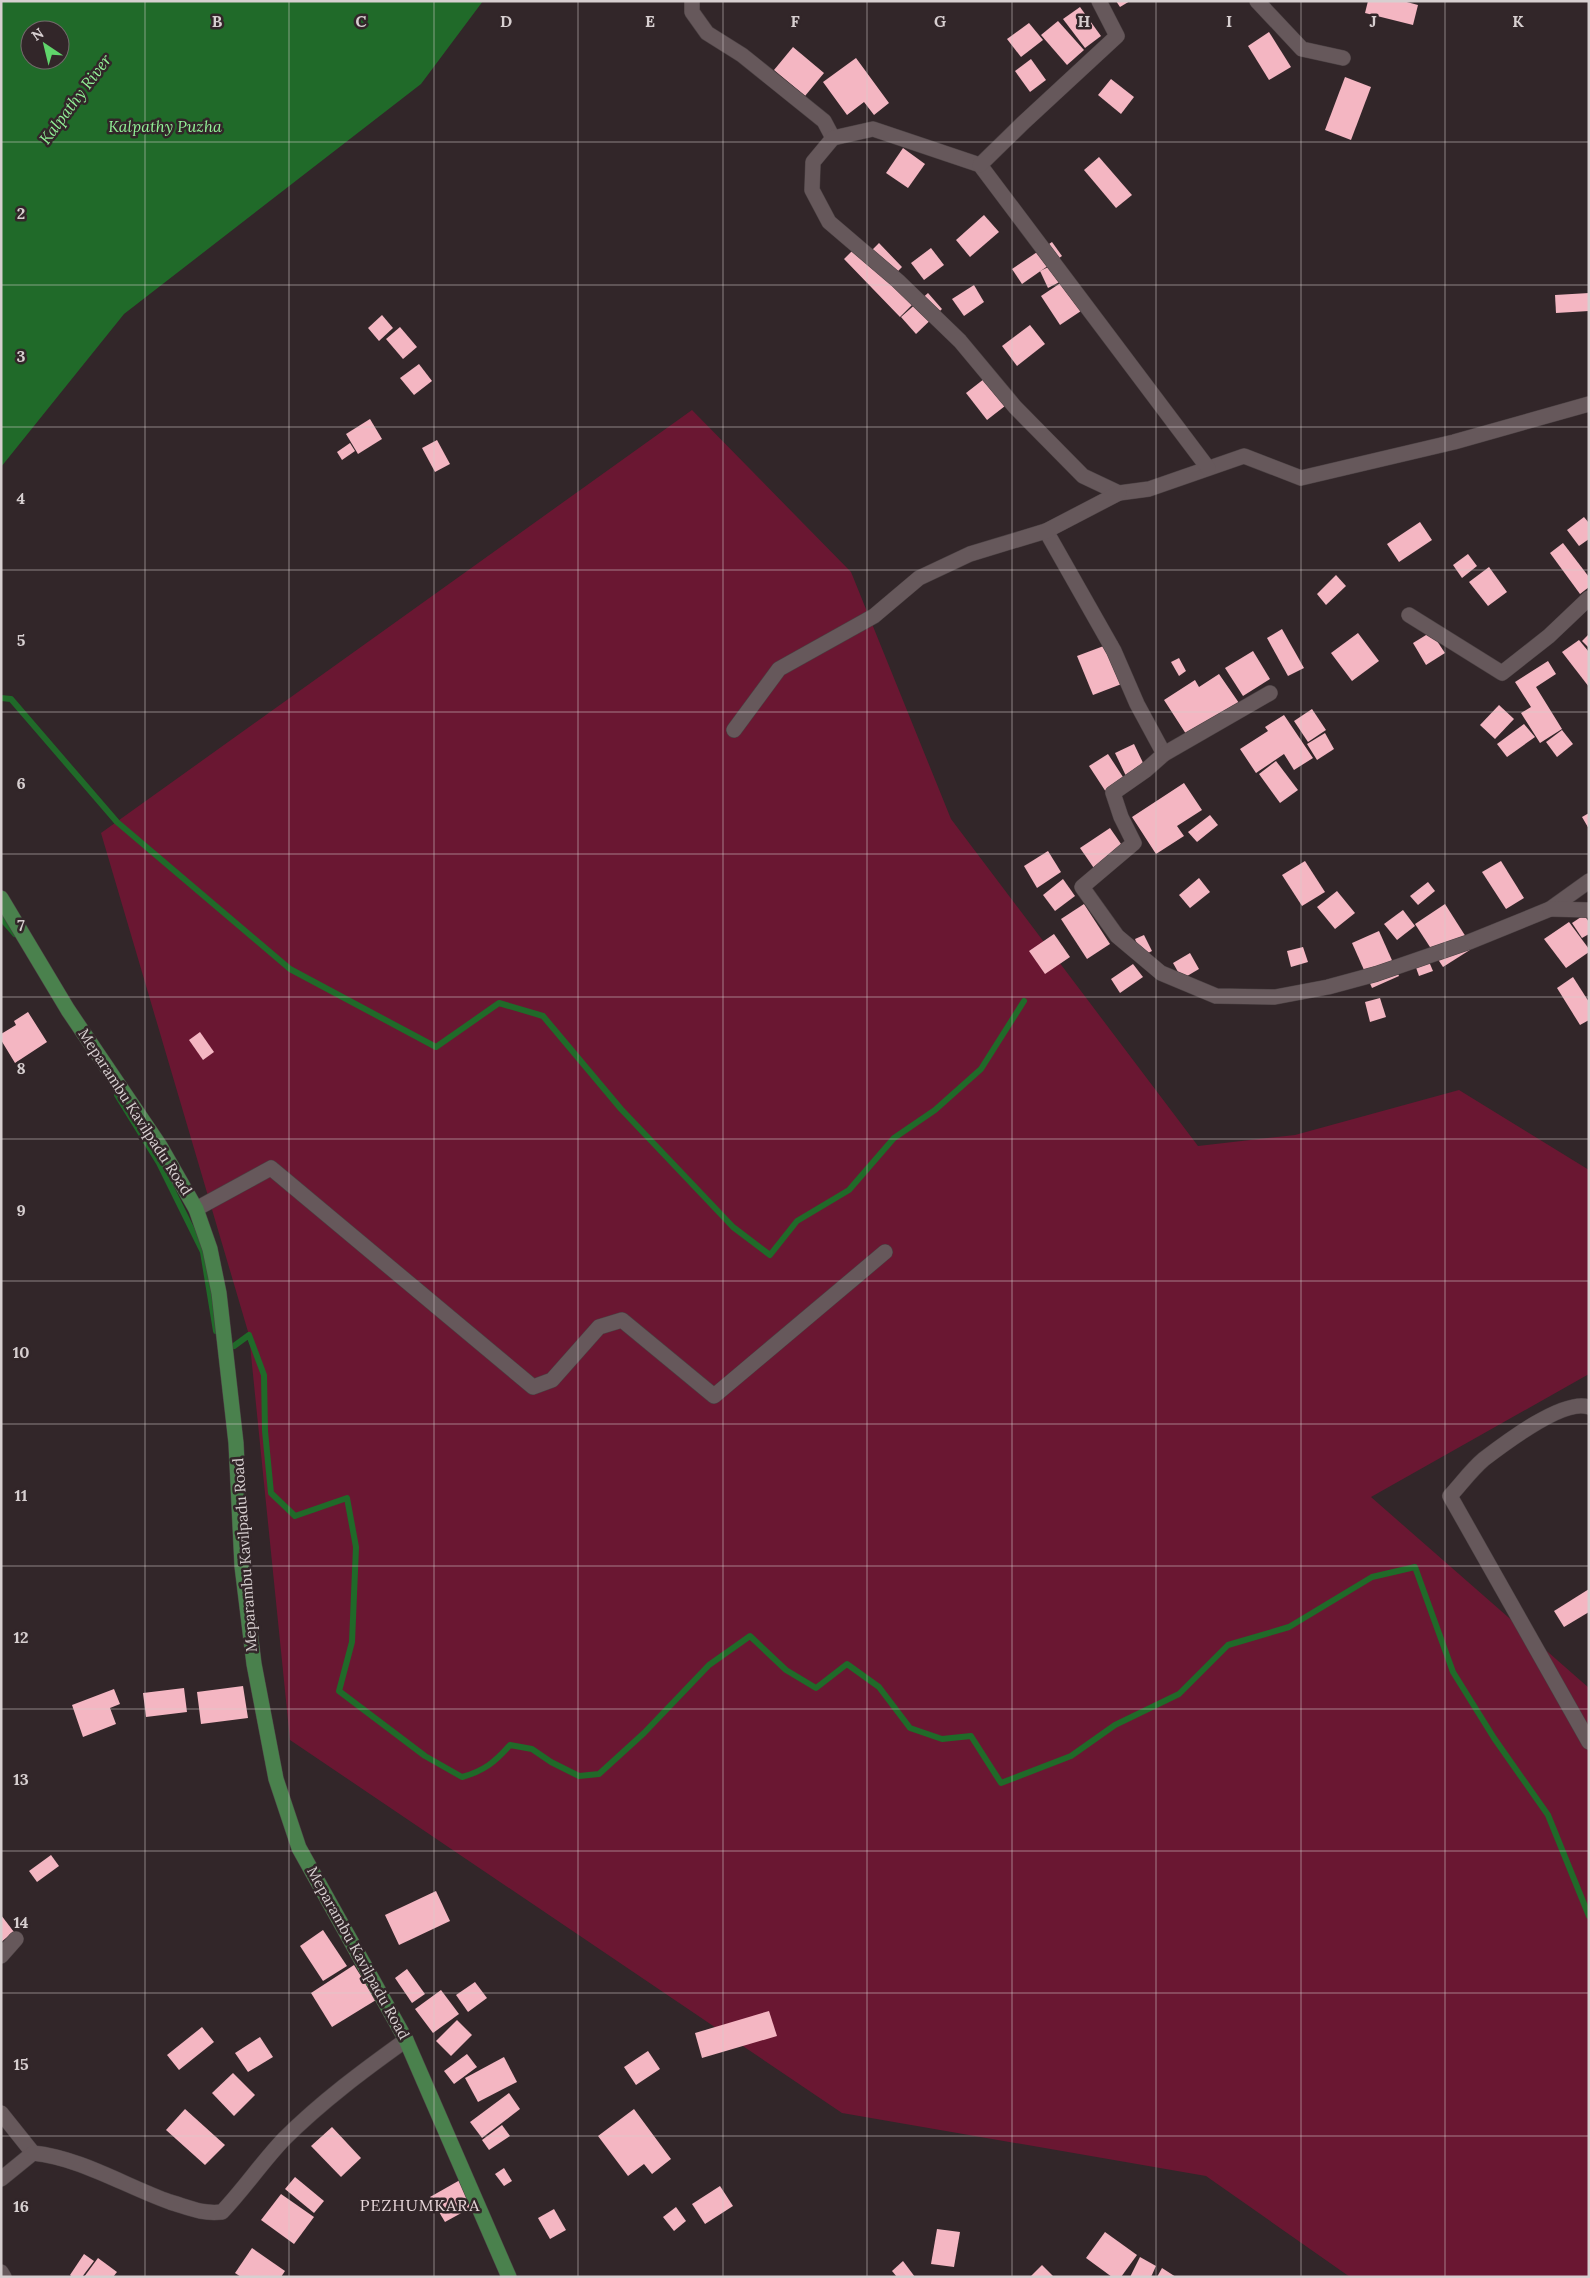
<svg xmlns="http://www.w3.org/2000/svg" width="1590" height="2278" viewBox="0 0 1590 2278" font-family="Lora,serif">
<rect width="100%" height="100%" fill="#322629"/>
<polygon fill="#6a1732" points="692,410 851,572 951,819 1198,1146 1295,1135 1459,1090 1589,1170 1589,1374 1371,1497 1589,1688 1589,2277 1350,2277 1206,2176 842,2113 290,1740 249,1335 101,833"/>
<path fill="#206a29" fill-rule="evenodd" d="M1,1H483L421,84L124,314L1,467ZM30,30H60V60H30Z"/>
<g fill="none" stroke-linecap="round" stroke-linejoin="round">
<g stroke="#206a29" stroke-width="6">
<polyline points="1,698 11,699 117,822 290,969 436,1047 499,1003 543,1016 621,1109 733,1227 770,1255 797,1221 849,1190 894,1138 935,1110 981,1069 1024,1001"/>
<polyline points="1,918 15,934"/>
<polyline points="117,1095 159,1163 203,1252 216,1331"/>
<path d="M234,1346L249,1335L264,1375L265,1431L271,1493L295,1516L347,1498L356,1547L352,1642L339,1691L425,1756L462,1777C484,1771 495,1762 510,1745L532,1749L551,1762L579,1776L599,1774L644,1733L709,1665L750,1636L786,1670L816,1688L847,1664L879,1687L910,1728L942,1739L971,1736L1001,1783L1071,1756L1115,1725L1179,1694L1228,1645L1289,1627L1372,1577L1415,1567L1453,1672L1494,1738L1548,1815L1589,1916"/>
</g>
</g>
<g fill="#f4b6c2">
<polygon points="1116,1 1130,1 1120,7"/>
<polygon points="1368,1 1403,1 1418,5 1413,25 1365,13"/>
<polygon points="1080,7 1101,36 1085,48 1063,19"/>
<polygon points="1058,21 1084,50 1067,65 1041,35"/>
<polygon points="1029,23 1043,40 1021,57 1007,39"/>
<polygon points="1269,32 1291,67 1269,80 1248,46"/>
<polygon points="793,47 824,73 805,96 774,70"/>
<polygon points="856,58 889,103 874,115 864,102 847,115 823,82"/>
<polygon points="1031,59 1046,80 1030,92 1015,71"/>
<polygon points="1345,77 1371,87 1351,140 1325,130"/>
<polygon points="1111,79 1134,97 1121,114 1098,95"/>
<polygon points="903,148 925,164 908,188 886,173"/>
<polygon points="1099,157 1132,195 1116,208 1084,170"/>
<polygon points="984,215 999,232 970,257 956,240"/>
<polygon points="1052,242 1062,256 1022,284 1012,269"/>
<polygon points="860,243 870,252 879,243 902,267 895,274 918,299 900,317 844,259"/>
<polygon points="931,248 944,265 924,280 911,263"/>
<polygon points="1061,261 1069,277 1048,288 1040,271"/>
<polygon points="1071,276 1090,305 1060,325 1041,296"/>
<polygon points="974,285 984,302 964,316 952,299"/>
<polygon points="928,293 942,309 916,334 901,317"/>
<polygon points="1589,293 1589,311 1556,313 1555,295"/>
<polygon points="382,315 393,328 379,341 368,328"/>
<polygon points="1030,325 1045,344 1017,366 1002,346"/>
<polygon points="400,327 417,347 403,359 386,339"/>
<polygon points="419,364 432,381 414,395 400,378"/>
<polygon points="993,372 1014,399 987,420 966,393"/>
<polygon points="370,419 382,439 358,454 346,434"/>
<polygon points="437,440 450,464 435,472 422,448"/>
<polygon points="350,443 355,451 342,460 337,452"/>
<polygon points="1584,517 1589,523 1589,539 1579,546 1567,530"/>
<polygon points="1420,522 1432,540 1399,562 1387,544"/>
<polygon points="1563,543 1589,577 1589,587 1580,594 1550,553"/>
<polygon points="1468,554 1477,566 1462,578 1453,565"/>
<polygon points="1489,567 1507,592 1488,606 1469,582"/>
<polygon points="1336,575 1346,586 1326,605 1317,594"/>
<polygon points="1282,629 1304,668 1288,676 1267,638"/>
<polygon points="1431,632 1445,653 1426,665 1413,643"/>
<polygon points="1358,633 1379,661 1352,681 1331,653"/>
<polygon points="1589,634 1589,648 1582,641"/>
<polygon points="1579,640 1589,652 1589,687 1562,652"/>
<polygon points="1117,641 1132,680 1093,695 1077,656"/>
<polygon points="1253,651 1270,679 1243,696 1225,668"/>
<polygon points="1179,658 1186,671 1179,676 1171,662"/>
<polygon points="1548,661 1556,674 1536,687 1562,729 1540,743 1521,713 1531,707 1515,682"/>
<polygon points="1219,674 1239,703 1188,737 1164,700 1195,680 1199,687"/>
<polygon points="1499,705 1514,719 1495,739 1480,725"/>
<polygon points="1312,709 1326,730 1308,742 1294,721"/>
<polygon points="1284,715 1313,758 1294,770 1284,754 1256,773 1240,749 1268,731 1265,727"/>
<polygon points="1524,724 1535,737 1507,757 1497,744"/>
<polygon points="1562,730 1573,744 1557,757 1546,742"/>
<polygon points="1325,733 1334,749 1317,760 1307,744"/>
<polygon points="1134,744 1146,769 1127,778 1115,753"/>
<polygon points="1108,754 1125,780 1106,792 1089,766"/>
<polygon points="1276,761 1298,790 1280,803 1259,774"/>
<polygon points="1184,783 1202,810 1177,826 1184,836 1156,854 1132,817"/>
<polygon points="1589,813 1589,829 1582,817"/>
<polygon points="1210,815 1218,825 1197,842 1188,832"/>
<polygon points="1110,828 1128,854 1098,874 1080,848"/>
<polygon points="1048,851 1061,872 1037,888 1024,866"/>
<polygon points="1305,861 1325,892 1302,906 1282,875"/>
<polygon points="1501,861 1524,898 1506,909 1482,872"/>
<polygon points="1199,878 1210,892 1190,908 1179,895"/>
<polygon points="1063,879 1075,896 1055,911 1043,895"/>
<polygon points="1428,882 1435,891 1418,905 1410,896"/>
<polygon points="1337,891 1355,913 1335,929 1317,907"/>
<polygon points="1084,904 1110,944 1087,959 1061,919"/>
<polygon points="1445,904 1473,948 1443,967 1415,924"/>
<polygon points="1403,910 1415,926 1397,940 1384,924"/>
<polygon points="1584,915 1589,922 1589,934 1582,938 1572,923"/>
<polygon points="1569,922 1589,949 1589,952 1566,968 1544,939"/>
<polygon points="1379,931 1399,976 1372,988 1352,943"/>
<polygon points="1054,934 1070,957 1045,974 1029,951"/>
<polygon points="1144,935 1152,951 1142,956 1135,939"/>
<polygon points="1303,947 1308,962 1291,967 1287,951"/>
<polygon points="1190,953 1199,969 1182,979 1173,963"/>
<polygon points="1427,957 1433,971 1419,976 1414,962"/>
<polygon points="1133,964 1143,977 1120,993 1111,979"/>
<polygon points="1573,977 1589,1002 1589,1020 1580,1025 1557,988"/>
<polygon points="1380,998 1386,1017 1370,1022 1365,1002"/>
<polygon points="28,1012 47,1042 15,1063 1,1040 1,1034 16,1025 14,1021"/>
<polygon points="200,1032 214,1052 203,1060 189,1040"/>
<polygon points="1589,1589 1589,1612 1564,1627 1554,1611"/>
<polygon points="243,1686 248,1718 201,1724 197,1692"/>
<polygon points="184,1688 187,1712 146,1717 143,1693"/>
<polygon points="114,1689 120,1704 110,1708 116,1724 83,1737 72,1705"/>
<polygon points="51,1855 59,1866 37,1882 29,1871"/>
<polygon points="436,1891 450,1921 399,1945 385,1915"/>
<polygon points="1,1915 14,1932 1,1942"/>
<polygon points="323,1930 347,1966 323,1981 300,1946"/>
<polygon points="354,1965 376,2000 332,2027 311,1993"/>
<polygon points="407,1969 425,1994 412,2003 395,1978"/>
<polygon points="475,1982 487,1998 468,2012 456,1995"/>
<polygon points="441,1990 459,2014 433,2033 415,2009"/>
<polygon points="769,2011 777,2036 702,2058 695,2033"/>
<polygon points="457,2020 472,2035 451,2056 436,2041"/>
<polygon points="202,2027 214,2042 179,2070 167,2055"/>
<polygon points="260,2037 273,2057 248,2072 235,2053"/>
<polygon points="648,2051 660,2069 636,2085 624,2067"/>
<polygon points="467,2054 477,2067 454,2084 444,2071"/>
<polygon points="504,2057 517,2082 478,2102 465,2078"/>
<polygon points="233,2073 255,2095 234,2116 212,2093"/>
<polygon points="509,2093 520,2109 482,2138 470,2122"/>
<polygon points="185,2109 225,2145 205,2165 166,2130"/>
<polygon points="634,2109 671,2159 652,2174 644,2164 628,2176 598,2136"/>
<polygon points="502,2125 510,2136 489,2150 482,2140"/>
<polygon points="332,2127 361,2158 341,2177 311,2146"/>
<polygon points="504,2168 512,2181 504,2186 495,2174"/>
<polygon points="295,2177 324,2201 314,2213 285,2189"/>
<polygon points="460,2180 474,2206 445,2222 430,2197"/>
<polygon points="720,2186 733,2206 705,2224 692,2204"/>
<polygon points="281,2194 314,2217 294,2244 261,2220"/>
<polygon points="676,2207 686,2221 674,2231 663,2217"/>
<polygon points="554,2209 566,2230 550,2239 538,2218"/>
<polygon points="937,2229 960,2232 954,2267 931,2264"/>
<polygon points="1105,2232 1137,2255 1121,2277 1112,2277 1086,2258"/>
<polygon points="252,2248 285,2271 281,2277 241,2277 235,2273"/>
<polygon points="84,2254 94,2261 82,2277 72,2277 70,2275"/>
<polygon points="1140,2257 1156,2266 1151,2277 1130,2277"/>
<polygon points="98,2258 117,2272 113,2277 84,2277"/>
<polygon points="903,2261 915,2277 897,2277 892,2271"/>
<polygon points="1042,2265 1054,2277 1030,2277"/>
<polygon points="1162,2268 1176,2277 1157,2277"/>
</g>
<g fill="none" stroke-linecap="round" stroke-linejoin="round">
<g stroke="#4b4143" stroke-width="16">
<g id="minor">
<polyline points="692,1 692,12 707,33 742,55 824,121 833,138 813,162 812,190 829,222 898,281 960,341 1015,407 1083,476 1119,493 1149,489 1244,456 1301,478 1454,442 1589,404"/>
<polyline points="1257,1 1302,49 1343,58"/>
<polyline points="833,138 873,129 980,165 1208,468"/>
<polyline points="980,165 1023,123 1117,36 1099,1"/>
<polyline points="1046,531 1114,651 1137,704 1164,754 1146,770 1113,793 1121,817 1134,843 1082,887 1117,936 1161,973 1216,996 1275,997 1328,987 1376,974 1469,942 1550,909 1589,881"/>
<polyline points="1409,615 1502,673 1549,636 1589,598"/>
<polyline points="734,730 779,669 874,616 919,578 970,554 1046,531 1119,493"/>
<polyline points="1164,754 1270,693"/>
<polyline points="1550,909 1589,910"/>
<polyline points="196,1209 271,1168 533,1387 552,1380 599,1327 622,1320 714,1396 885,1252"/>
<path d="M1589,1407C1564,1398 1505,1443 1484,1459C1472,1469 1461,1484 1450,1496L1589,1742"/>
<polyline points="1,1956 16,1939"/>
<polyline points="1,2113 33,2153"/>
<path d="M1,2179L33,2153C81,2158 125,2186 170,2202C190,2208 201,2214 222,2212C244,2189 262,2162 284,2139C321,2102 364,2070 406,2040"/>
<polyline points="1,2272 4,2277"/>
</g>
</g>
<g stroke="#4b4143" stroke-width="16">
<polyline id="major" points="1,898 68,1010 160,1146 196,1209 210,1249 219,1293 236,1443 242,1566 254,1664 276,1779 299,1848 406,2040 509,2277"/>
</g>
<use href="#minor" stroke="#66585b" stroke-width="15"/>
<use href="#major" stroke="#4a814d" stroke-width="15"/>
</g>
<path fill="none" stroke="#d7cfd0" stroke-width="1" stroke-opacity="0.55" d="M145,1V2277M289,1V2277M434,1V2277M578,1V2277M723,1V2277M867,1V2277M1012,1V2277M1156,1V2277M1301,1V2277M1445,1V2277M1,142H1589M1,285H1589M1,427H1589M1,570H1589M1,712H1589M1,854H1589M1,997H1589M1,1139H1589M1,1281H1589M1,1424H1589M1,1566H1589M1,1709H1589M1,1851H1589M1,1993H1589M1,2136H1589"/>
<g text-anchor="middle" stroke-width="5" stroke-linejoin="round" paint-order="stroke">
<g font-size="15" fill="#d7cfd0" stroke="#322629">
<text transform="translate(135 1112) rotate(57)" y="5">Meparambu Kavilpadu Road</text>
<text transform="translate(245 1555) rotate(-94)" y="5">Meparambu Kavilpadu Road</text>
<text transform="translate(358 1953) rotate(61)" y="5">Meparambu Kavilpadu Road</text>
</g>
<g font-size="16" font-style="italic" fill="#92f197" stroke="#322629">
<text transform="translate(75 99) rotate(-53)" y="6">Kalpathy River</text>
<text x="165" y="132">Kalpathy Puzha</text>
</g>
<g font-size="16" letter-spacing="1" fill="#e9d8db" stroke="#322629">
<text x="420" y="2211">PEZHUMKARA</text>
</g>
</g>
<g font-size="16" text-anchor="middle" font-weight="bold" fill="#d7cfd0" stroke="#322629" stroke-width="5" stroke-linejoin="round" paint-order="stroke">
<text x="217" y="27">B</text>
<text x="361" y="27">C</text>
<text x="506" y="27">D</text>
<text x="650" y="27">E</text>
<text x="795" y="27">F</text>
<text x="940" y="27">G</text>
<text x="1084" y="27">H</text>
<text x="1229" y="27">I</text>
<text x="1373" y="27">J</text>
<text x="1518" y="27">K</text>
<text x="21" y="219">2</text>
<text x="21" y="362">3</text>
<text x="21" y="504">4</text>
<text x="21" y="646">5</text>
<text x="21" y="789">6</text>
<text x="21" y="931">7</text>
<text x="21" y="1074">8</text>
<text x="21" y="1216">9</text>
<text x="21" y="1358">10</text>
<text x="21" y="1501">11</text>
<text x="21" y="1643">12</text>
<text x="21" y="1785">13</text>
<text x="21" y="1928">14</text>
<text x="21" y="2070">15</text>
<text x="21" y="2212">16</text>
</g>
<rect width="1590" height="2278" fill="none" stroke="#d7cfd0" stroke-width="5"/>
<g transform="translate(45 45) rotate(325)"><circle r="24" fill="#322629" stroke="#746a6c"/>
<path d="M0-4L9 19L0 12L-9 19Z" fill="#60d56b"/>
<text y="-8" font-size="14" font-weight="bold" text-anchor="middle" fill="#d7cfd0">N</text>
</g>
</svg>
